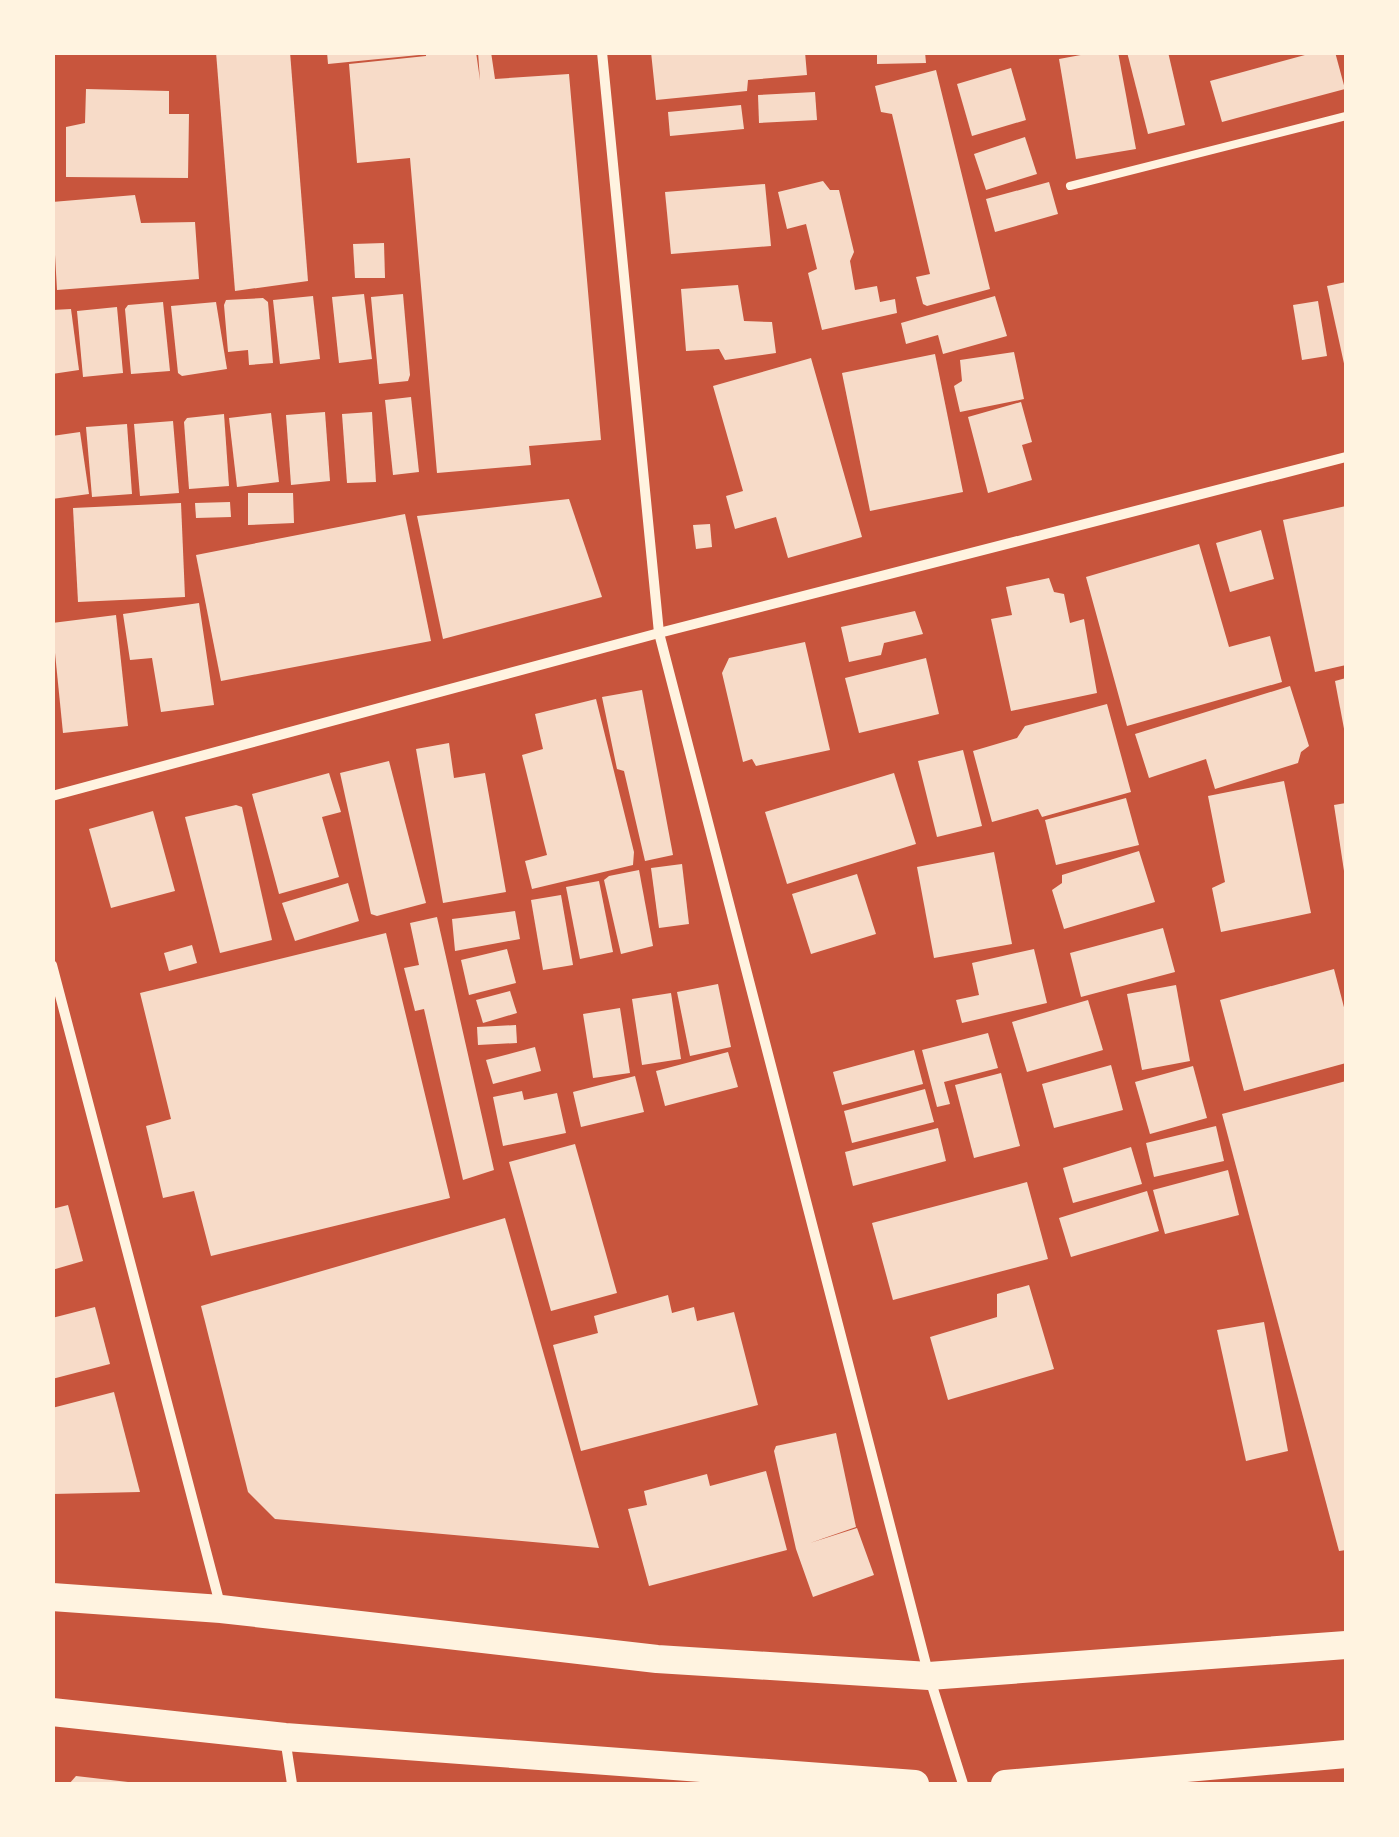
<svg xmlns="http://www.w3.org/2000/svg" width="1399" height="1837" viewBox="0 0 1399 1837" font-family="Barlow,sans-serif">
<rect width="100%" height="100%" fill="#c8553d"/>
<g fill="#f7dbc8">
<polygon points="216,52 290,52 308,281 235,291"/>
<polygon points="327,52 418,52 419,55 328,64"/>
<polygon points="426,52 476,52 480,80 478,52 491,52 495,79 569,74 601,440 529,446 531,465 437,473 410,158 357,163 349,64 426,56"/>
<polygon points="651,52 805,52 807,75 748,80 747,91 656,100"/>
<polygon points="877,52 925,52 926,63 877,64"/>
<polygon points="1097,52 1118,52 1136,149 1076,159 1059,59"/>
<polygon points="1127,52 1168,52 1185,125 1148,134"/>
<polygon points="1316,52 1335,52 1345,89 1222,122 1210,81"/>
<polygon points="1011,68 1026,120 972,136 957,84"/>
<polygon points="936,70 990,289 927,306 923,304 916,277 930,274 892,114 881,112 875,86"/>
<polygon points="86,89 169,91 169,114 189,114 188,178 66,177 66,127 85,123"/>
<polygon points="815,92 817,120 759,123 758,95"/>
<polygon points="741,105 744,129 670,136 668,112"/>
<polygon points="1025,137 1037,174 986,190 974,154"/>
<polygon points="823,181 830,190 839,190 854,252 850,261 855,290 877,286 880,302 895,299 897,313 822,330 808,273 817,269 806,224 787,229 778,192"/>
<polygon points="1049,182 1058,214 995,232 986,199"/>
<polygon points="765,184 771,246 671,254 665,192"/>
<polygon points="135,195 141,223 195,222 199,279 57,290 52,202"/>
<polygon points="384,243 385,278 355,278 353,244"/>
<polygon points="1346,282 1346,368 1345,368 1327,286"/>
<polygon points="738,285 744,321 772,322 776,353 725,360 719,349 686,351 681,289"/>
<polygon points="364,294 372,359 339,363 332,297"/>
<polygon points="403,294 410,375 408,381 379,384 371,297"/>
<polygon points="313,296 320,359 280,364 273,300"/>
<polygon points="995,296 1007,336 943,354 938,335 906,344 901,323"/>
<polygon points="263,298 268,302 273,363 249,365 248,350 228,352 224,305 226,300"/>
<polygon points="1318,301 1327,356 1302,360 1293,305"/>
<polygon points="163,302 170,371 131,374 125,309 128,305"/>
<polygon points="216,302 227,369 182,376 178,373 171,306"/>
<polygon points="117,307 123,373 83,377 77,311"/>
<polygon points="71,309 79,370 52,374 52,310"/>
<polygon points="1014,352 1024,399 960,412 954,386 962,381 960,360"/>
<polygon points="935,354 963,492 870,511 842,373"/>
<polygon points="811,358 862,537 788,558 776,517 735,529 726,496 743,491 713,386"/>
<polygon points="411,397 419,472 393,475 385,400"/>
<polygon points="1021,402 1032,442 1022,445 1032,480 988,493 968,417"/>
<polygon points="325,412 330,481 291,485 286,415"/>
<polygon points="372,412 376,482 347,483 342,414"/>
<polygon points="271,413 279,482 237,487 229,418"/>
<polygon points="224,414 229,486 189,489 184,422 187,418"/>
<polygon points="173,421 179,493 140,496 134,424"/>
<polygon points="127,424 132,494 92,497 86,427"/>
<polygon points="80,432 89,494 52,499 52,436"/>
<polygon points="248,493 293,493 294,523 248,525"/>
<polygon points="569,499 602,597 443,639 417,516"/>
<polygon points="230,502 231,517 196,518 195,503"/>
<polygon points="181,503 185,597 78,602 73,508"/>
<polygon points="1346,506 1346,665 1315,672 1283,520"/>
<polygon points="405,514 431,641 221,681 196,555"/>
<polygon points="710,524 712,547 696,549 693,525"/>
<polygon points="1261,530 1274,579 1230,592 1216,543"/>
<polygon points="1199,544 1229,647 1270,636 1282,682 1127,726 1086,577"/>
<polygon points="1049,578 1054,592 1064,594 1070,623 1084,619 1097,693 1011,711 991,619 1012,615 1006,587"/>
<polygon points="199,603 214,705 161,712 152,658 130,660 123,614"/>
<polygon points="915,611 923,634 884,643 881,655 849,662 841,627"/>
<polygon points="116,615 128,726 63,733 52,623"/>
<polygon points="805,642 830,750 756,766 752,759 743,762 722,673 729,658"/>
<polygon points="926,658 939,714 859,733 845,678"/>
<polygon points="1346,678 1346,734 1345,734 1335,681"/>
<polygon points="1290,686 1309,746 1301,752 1298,763 1215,789 1206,759 1149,778 1135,734"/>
<polygon points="642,690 673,855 645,861 624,771 617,769 602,697"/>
<polygon points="596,699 634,852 633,865 532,889 525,861 547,855 522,755 543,749 535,714"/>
<polygon points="1107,704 1131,792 1042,817 1038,809 992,822 973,751 1017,738 1025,726"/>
<polygon points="449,743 454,778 485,773 506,892 443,903 416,749"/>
<polygon points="963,750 982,826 937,837 918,761"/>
<polygon points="389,761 426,903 377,916 371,914 340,773"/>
<polygon points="329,773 341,812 322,817 339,877 279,894 252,794"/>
<polygon points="894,773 916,844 787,884 765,812"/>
<polygon points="1284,781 1311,913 1221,932 1212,888 1225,882 1208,796"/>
<polygon points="1126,798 1139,845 1056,865 1045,820"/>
<polygon points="1346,803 1346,871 1344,871 1334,805"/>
<polygon points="236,805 242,807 272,940 220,953 185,817"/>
<polygon points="153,811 175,891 111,908 89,829"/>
<polygon points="1139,851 1155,902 1064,929 1052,890 1062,883 1062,875"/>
<polygon points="994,852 1012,944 934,958 917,867"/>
<polygon points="682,864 689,924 659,928 651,868"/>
<polygon points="639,870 653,946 621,954 604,880 609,876"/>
<polygon points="857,874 876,934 811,954 792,894"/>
<polygon points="599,881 613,952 580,959 566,887"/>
<polygon points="348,883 359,921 295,941 282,903"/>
<polygon points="561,895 573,965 543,970 531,900"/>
<polygon points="515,911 520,939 455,951 452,919"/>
<polygon points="437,917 494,1170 463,1180 424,1009 415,1011 404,968 419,965 410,923"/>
<polygon points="1163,928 1175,972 1081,997 1070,953"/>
<polygon points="386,933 450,1198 211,1256 194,1191 163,1198 146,1126 171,1119 140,993"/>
<polygon points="192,945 197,963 169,971 164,953"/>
<polygon points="507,949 516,983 469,995 461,960"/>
<polygon points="1034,949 1047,1003 962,1023 956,1000 979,995 972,963"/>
<polygon points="1334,969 1346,1015 1346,1063 1244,1091 1220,1000"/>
<polygon points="718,984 731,1047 690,1056 677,992"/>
<polygon points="1176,985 1190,1061 1142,1070 1127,994"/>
<polygon points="510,991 517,1013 483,1023 476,1000"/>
<polygon points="671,993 681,1059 642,1065 632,999"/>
<polygon points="1088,1000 1103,1050 1027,1072 1012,1022"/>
<polygon points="620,1008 630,1073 593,1078 583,1014"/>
<polygon points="516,1025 517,1043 478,1045 477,1027"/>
<polygon points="988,1033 998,1068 944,1082 950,1104 937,1107 922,1050"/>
<polygon points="535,1047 541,1071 493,1084 486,1060"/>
<polygon points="914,1050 923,1084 842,1105 833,1072"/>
<polygon points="728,1052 738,1087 665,1106 656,1071"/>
<polygon points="1111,1065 1123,1110 1054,1128 1042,1084"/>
<polygon points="1193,1066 1207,1118 1150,1134 1135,1082"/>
<polygon points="1001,1073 1020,1146 974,1158 955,1085"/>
<polygon points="635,1076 644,1112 581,1127 573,1092"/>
<polygon points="1346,1081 1346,1550 1339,1551 1222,1114"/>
<polygon points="925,1089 934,1122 852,1143 844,1111"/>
<polygon points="522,1091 524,1100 557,1093 566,1133 503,1146 493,1097"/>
<polygon points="1216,1126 1224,1161 1154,1177 1146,1143"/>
<polygon points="938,1128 946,1161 853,1186 845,1152"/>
<polygon points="575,1144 617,1293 551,1311 509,1162"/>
<polygon points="1131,1147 1142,1184 1073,1203 1063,1168"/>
<polygon points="1228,1170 1239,1215 1165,1234 1153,1190"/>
<polygon points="1027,1182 1048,1259 893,1300 872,1223"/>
<polygon points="1147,1191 1159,1231 1071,1257 1059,1218"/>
<polygon points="68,1205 83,1261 52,1270 52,1209"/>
<polygon points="505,1218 599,1548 275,1519 248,1492 201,1306"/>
<polygon points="1029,1285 1054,1369 948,1400 930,1337 997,1317 997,1294"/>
<polygon points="668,1295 672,1313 694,1307 697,1321 734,1312 758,1405 581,1451 553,1345 598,1333 594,1316"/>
<polygon points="95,1307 110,1364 52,1379 52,1318"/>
<polygon points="1264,1322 1288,1451 1246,1461 1217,1330"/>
<polygon points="114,1392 140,1492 52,1494 52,1408"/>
<polygon points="836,1433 856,1527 810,1543 857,1528 874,1575 813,1597 796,1549 774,1451 776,1446"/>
<polygon points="766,1471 787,1550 649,1586 628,1509 647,1505 644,1491 707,1474 710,1486"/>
<polygon points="76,1776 128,1782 128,1784 69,1784"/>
</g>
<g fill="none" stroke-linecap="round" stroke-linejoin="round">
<polyline stroke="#fff3e0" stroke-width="8" points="1070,186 1346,116"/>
<g stroke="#fff3e0" stroke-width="10">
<polyline points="602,52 659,633 929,1676 963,1784"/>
<polyline points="52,796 659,633 1346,457"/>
<polyline points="52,965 221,1608"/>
<polyline points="285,1738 292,1784"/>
</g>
<g stroke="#fff3e0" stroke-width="28">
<polyline points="52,1597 221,1609 657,1659 929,1676 1346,1645"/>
<polyline points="52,1712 285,1737 915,1784"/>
<polyline points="1005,1784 1346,1754"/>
</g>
</g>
<rect width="1399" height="1837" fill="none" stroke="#fff3e0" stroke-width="110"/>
</svg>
